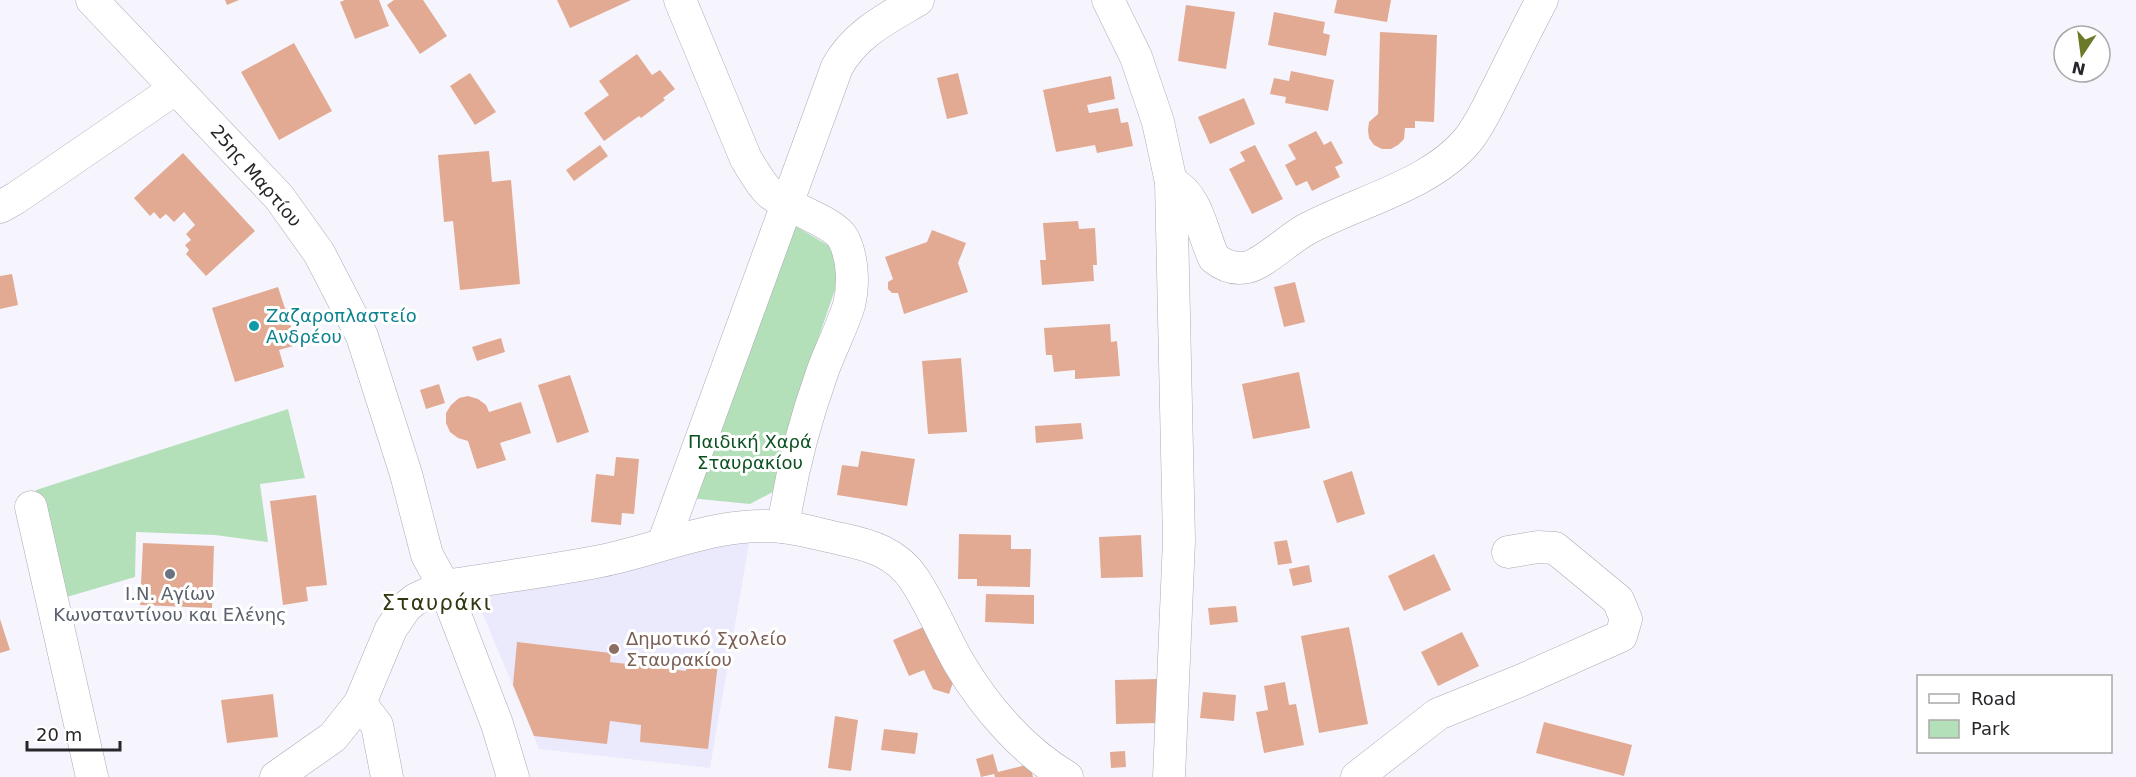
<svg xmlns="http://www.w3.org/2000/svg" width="2136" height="777" viewBox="0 0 2136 777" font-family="'DejaVu Sans',sans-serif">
<rect width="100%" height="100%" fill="#f6f5fe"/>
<polygon fill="#ebeafc" points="750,539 710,768 539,749 482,612 488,595"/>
<g fill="#b4e0b9">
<polygon points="790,223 836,250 839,278 806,374 784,486 750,504 689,498"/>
<polygon points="288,409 305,478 260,484 268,542 215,535 136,532 135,577 60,599 36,490"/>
</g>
<g fill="#e2aa93">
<polygon points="225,0 239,0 227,5"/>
<polygon points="345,0 379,0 389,26 355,39 340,2"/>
<polygon points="394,0 423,0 447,36 420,54 387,5"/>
<polygon points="557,0 631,0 570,28"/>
<polygon points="1337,0 1391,0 1387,22 1334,13"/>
<polygon points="1186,5 1235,12 1226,69 1178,61"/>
<polygon points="1274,12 1325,22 1323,33 1330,35 1326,56 1268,45"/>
<polygon points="1380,32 1437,35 1434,122 1415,121 1415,128 1405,128 1404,139 1398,145 1391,149 1382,149 1374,145 1369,138 1368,130 1369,122 1378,114"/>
<polygon points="294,43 332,111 279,140 241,72"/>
<polygon points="637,54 652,75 660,70 675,89 663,98 665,100 641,118 639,116 604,141 584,113 609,95 599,81"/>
<polygon points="1291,71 1334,80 1328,111 1285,103 1286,97 1270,94 1274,78 1289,81"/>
<polygon points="470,73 496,112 475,125 450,86"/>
<polygon points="958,73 968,114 947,119 937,78"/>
<polygon points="1111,76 1115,99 1087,105 1089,113 1118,108 1121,123 1128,122 1133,146 1097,153 1095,145 1056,152 1043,90"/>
<polygon points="1244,98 1255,124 1210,144 1198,117"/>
<polygon points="1316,131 1324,145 1331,141 1343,163 1335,167 1340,177 1312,191 1307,181 1296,186 1285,165 1296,159 1288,145"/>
<polygon points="600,145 608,156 574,181 566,170"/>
<polygon points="1255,145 1283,199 1252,214 1229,169 1245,161 1240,152"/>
<polygon points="489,151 492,182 511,180 520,284 460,290 453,221 444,222 438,155"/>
<polygon points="183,153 255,231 206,276 186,254 189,250 185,245 191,240 186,234 195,225 184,212 174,222 166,214 160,219 154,212 150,216 134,198"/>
<polygon points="1078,221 1079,229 1095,228 1097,265 1093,265 1094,281 1042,285 1040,260 1046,260 1043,223"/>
<polygon points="932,230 966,243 958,263 968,292 904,314 898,293 892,293 888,289 888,282 893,279 885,257 927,242"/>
<polygon points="12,274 18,305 0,309 0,276"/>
<polygon points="1295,282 1305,322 1284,327 1274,287"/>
<polygon points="278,287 297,345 279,350 284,367 235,382 212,308"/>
<polygon points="1110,324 1111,342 1117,341 1120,376 1075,379 1075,370 1054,372 1052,355 1046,355 1044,328"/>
<polygon points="501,338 505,352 477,361 472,347"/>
<polygon points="961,358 967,432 928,434 922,361"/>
<polygon points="1299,372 1310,428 1253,439 1242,384"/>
<polygon points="570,375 589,432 557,443 538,385"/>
<polygon points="439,384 445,403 426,409 420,390"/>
<polygon points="468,396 478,399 486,405 489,412 521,402 531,433 500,443 506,460 477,469 468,441 458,438 450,432 446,423 446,413 451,405 459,398"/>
<polygon points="1081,423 1083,439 1036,443 1035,426"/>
<polygon points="861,451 915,459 907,506 837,495 842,465 858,467"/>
<polygon points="616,457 639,459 634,514 622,513 621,525 591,522 596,474 614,476"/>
<polygon points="1352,471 1365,514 1337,523 1323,481"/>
<polygon points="316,495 327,585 306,587 308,601 283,605 270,501"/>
<polygon points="959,534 1011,535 1011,549 1031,549 1030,587 977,586 977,579 958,579"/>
<polygon points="1141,535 1143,577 1101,578 1099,537"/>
<polygon points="1287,540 1292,563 1278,565 1274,542"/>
<polygon points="143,543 214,546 212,608 140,605"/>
<polygon points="1434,554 1451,590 1404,611 1388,576"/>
<polygon points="1309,565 1312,582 1293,586 1289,569"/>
<polygon points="986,594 1034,595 1034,624 985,622"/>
<polygon points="1236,606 1238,622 1210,625 1208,608"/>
<polygon points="0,619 10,650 0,653"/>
<polygon points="933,623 956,674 949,694 933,689 924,670 909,676 893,640"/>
<polygon points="1349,627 1368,724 1319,733 1301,636"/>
<polygon points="1462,632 1479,666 1438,686 1421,652"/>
<polygon points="517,642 611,653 610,662 686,671 687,659 718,663 708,749 640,742 641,725 610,721 607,744 534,736 513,685"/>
<polygon points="1158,679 1158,723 1116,724 1115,680"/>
<polygon points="1285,682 1289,705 1296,704 1304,745 1264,753 1256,712 1268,710 1264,686"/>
<polygon points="1203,692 1236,695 1234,721 1200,718"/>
<polygon points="273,694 278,737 227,743 221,700"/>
<polygon points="835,716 858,720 851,771 828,768"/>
<polygon points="1544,722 1632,745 1624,776 1536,753"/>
<polygon points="884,729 918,733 915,754 881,750"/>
<polygon points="1125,751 1126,767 1111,768 1110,752"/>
<polygon points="993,754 998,772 1030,764 1033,777 995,777 994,774 981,777 976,759"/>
</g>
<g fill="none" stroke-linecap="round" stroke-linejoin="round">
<g stroke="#acabb5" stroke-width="33">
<g id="street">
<polyline points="92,0 279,197 319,253 362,336 406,474 427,555 444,586 497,724 513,777"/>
<path d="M680,0L746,159C753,170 760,184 770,193C788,209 832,220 843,238C853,257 854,285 849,305C842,328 830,350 822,373C804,423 791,475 783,527"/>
<polyline points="1108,0 1136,57 1158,122 1171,182 1179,540 1169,777"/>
<path d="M1171,182C1198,195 1202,233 1214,258C1224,266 1235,270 1248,267C1264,263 1289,239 1305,230C1356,202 1429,186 1467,141C1481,124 1489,104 1499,85C1513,57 1527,28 1542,0"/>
<polyline points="0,207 16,198 175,89"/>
<polyline points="31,507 92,777"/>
<path d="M663,544L837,67C855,34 886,19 918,0"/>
<polyline points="360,703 377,725 387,777"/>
<path d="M276,777L333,737L360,703L391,629L406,607L416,599L444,586C496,578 549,571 601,561C661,549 720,520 783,527C802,529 822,535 841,539C870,545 897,553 914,579C932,606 943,635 959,663C985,707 1023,751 1067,777"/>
<polyline points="1357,777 1438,714 1522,680 1621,636 1626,619 1618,600 1555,548 1538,547 1508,552"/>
</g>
</g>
<use href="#street" stroke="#fff" stroke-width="32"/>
</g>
<circle fill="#0f9aa8" stroke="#fff" stroke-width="2" cx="254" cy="326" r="6"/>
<circle fill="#6b7280" stroke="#fff" stroke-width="2" cx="170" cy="574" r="6"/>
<circle fill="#8d6e63" stroke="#fff" stroke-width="2" cx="614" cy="649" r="6"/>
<g text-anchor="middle" stroke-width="6" stroke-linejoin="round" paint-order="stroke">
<g font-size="18" fill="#27272b" stroke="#fff">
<text transform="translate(256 176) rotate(49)" y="6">25ης Μαρτίου</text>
</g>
<g font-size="18" fill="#0d838f" stroke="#fff" text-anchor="start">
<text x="266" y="322">Ζαζαροπλαστείο<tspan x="266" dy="21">Ανδρέου</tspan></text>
</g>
<g font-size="18" fill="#0a511f" stroke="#fff">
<text x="750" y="448">Παιδική Χαρά<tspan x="750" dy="21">Σταυρακίου</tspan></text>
</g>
<g font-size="18" fill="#5b616d" stroke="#fff">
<text x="170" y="600">Ι.Ν. Αγίων<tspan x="170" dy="21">Κωνσταντίνου και Ελένης</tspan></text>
</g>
<g font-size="18" fill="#785e54" stroke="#fff" text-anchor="start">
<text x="626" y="645">Δημοτικό Σχολείο<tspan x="626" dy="21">Σταυρακίου</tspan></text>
</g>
<g font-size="21" letter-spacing="1.5" fill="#2f3710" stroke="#fff">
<text x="437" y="610">Σταυράκι</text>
</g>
</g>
<rect x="1917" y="675" width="195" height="78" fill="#ffffff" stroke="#a9a9aa" stroke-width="1.5"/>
<rect x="1929" y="694" width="30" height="9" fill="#ffffff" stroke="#a9a9aa" stroke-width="1.5"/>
<text x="1971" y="705" font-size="18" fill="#27272b">Road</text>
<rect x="1929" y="720" width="30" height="18" fill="#b4e0b9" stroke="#a9a9aa" stroke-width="1.5"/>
<text x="1971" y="735" font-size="18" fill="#27272b">Park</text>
<g transform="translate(2082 54) rotate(193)"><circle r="28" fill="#ffffff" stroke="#a9a9aa" stroke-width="1.5"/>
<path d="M0-4.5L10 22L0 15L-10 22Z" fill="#6a7a29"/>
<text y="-9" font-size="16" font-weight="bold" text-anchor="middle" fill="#27272b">N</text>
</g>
<path d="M27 741v9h93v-9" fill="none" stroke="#27272b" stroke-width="3"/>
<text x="36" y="741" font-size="18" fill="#27272b" stroke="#ffffff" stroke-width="4.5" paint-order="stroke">20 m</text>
</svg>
